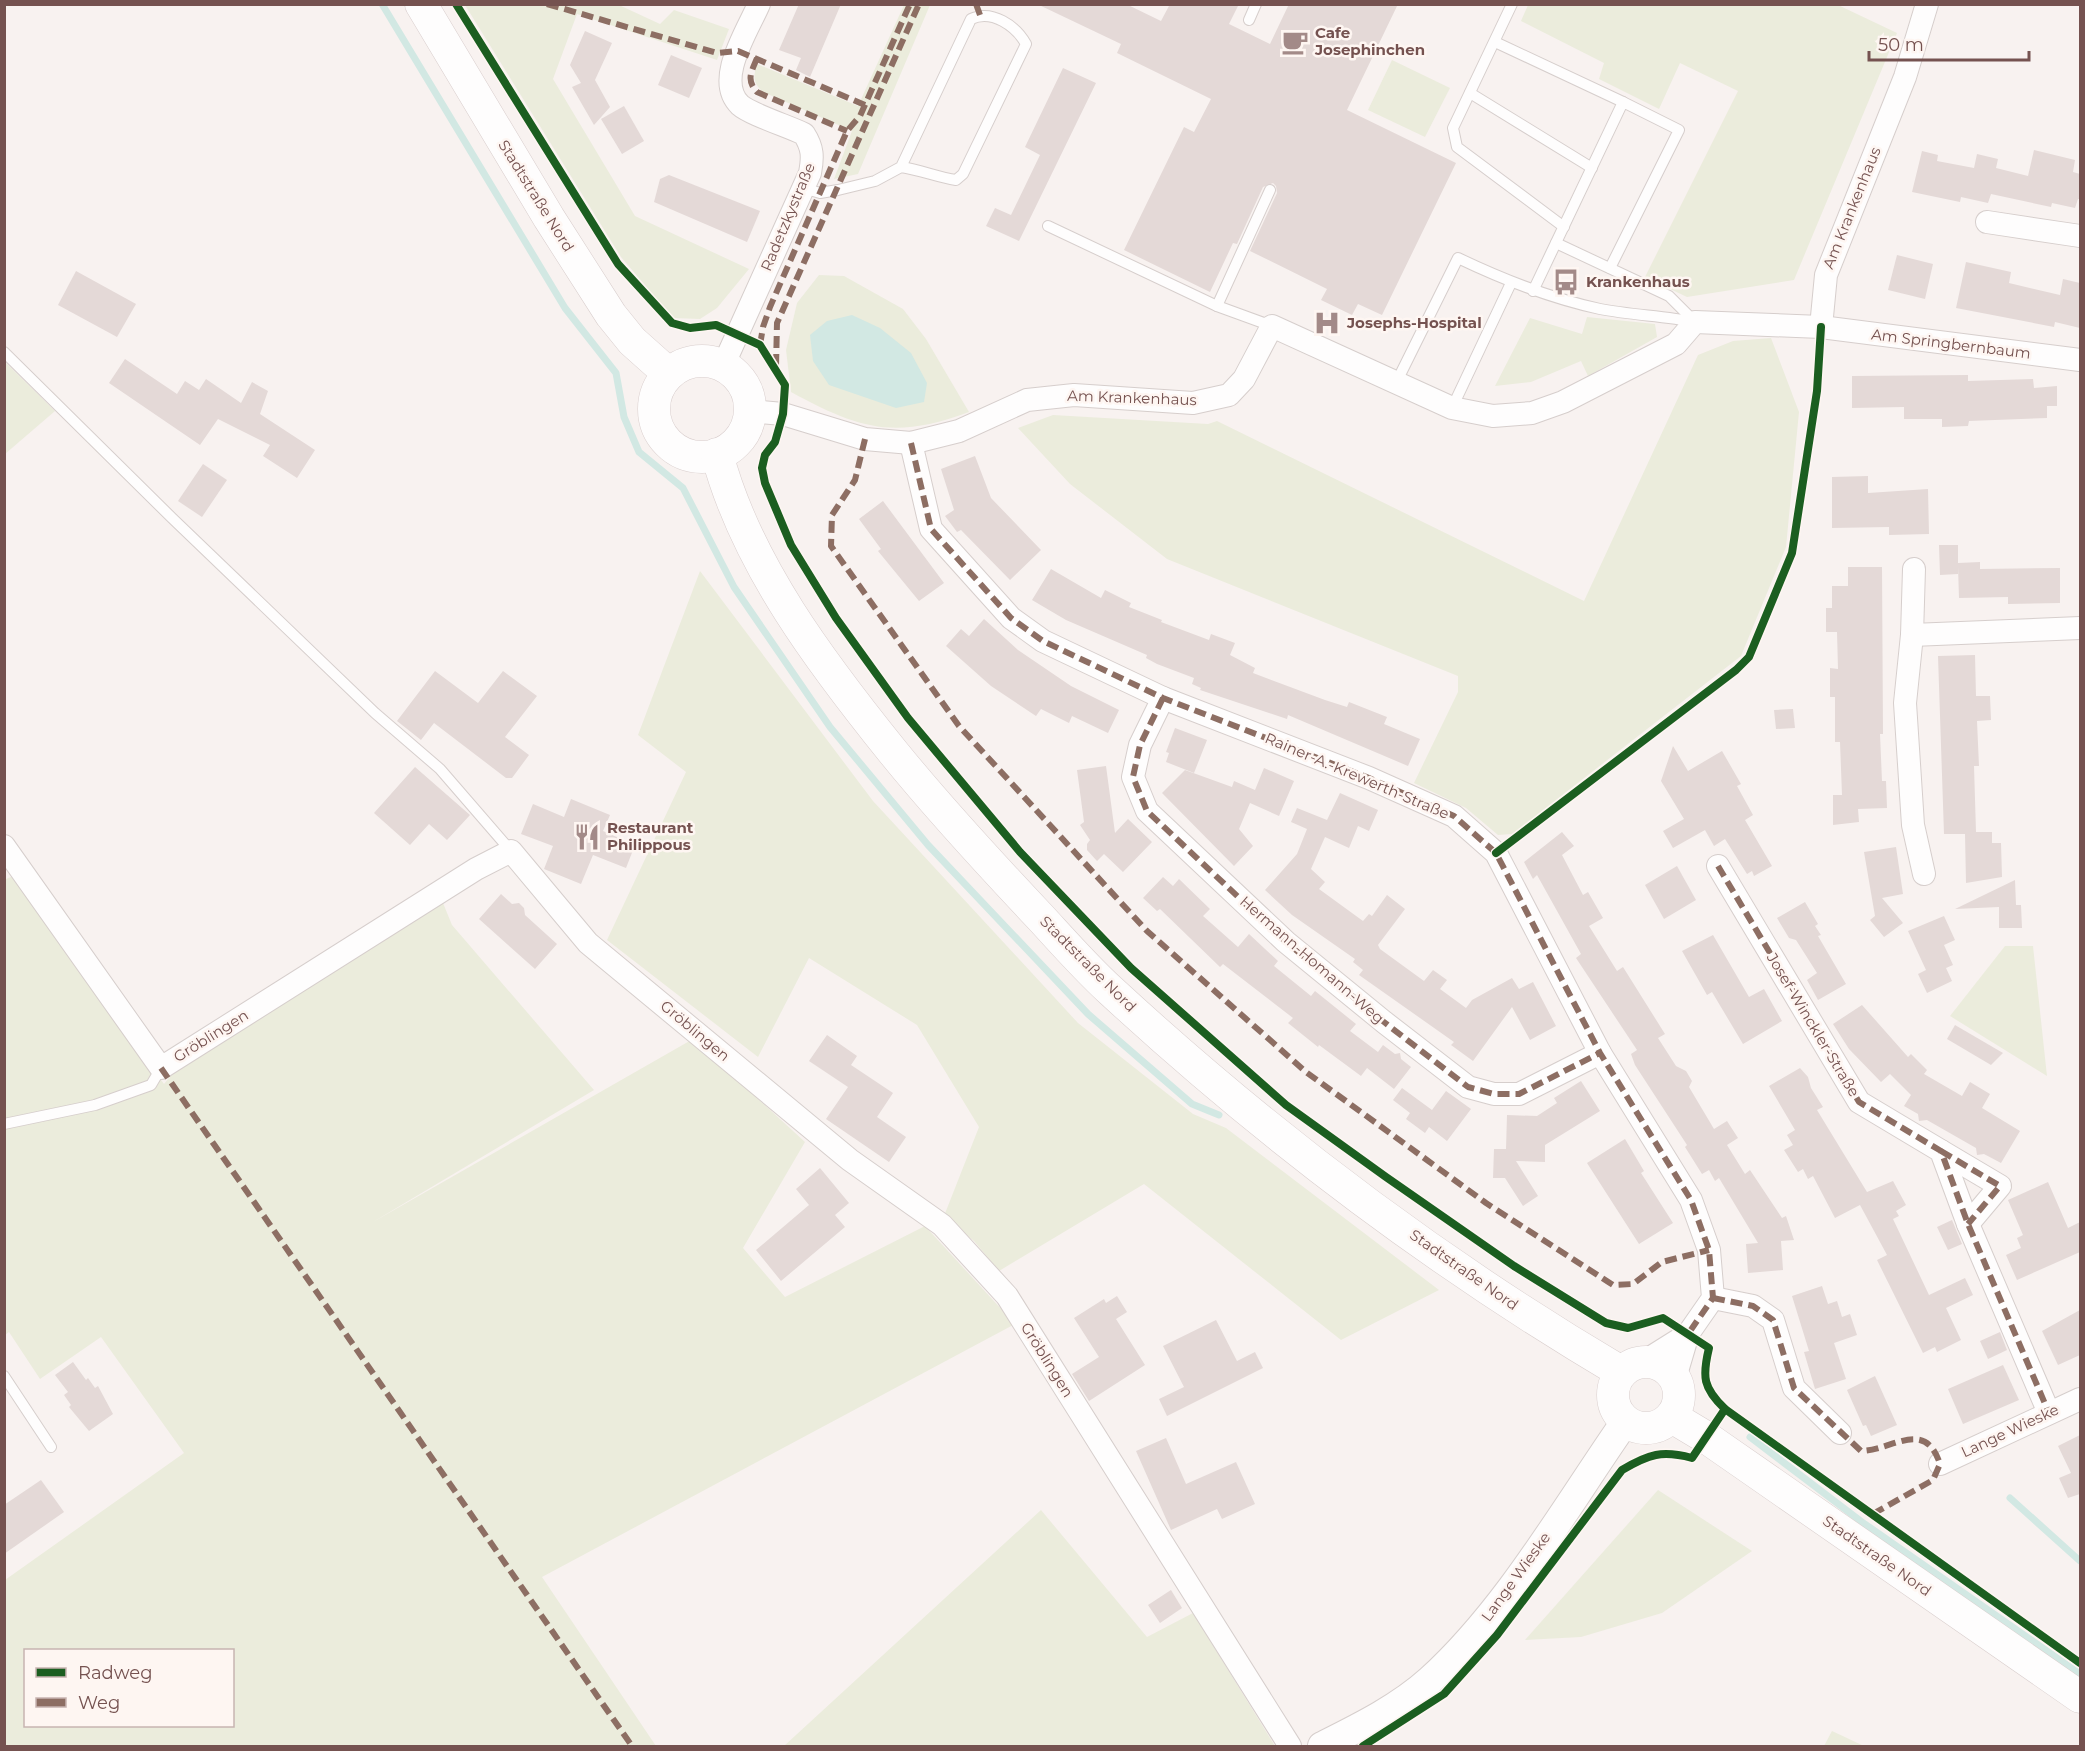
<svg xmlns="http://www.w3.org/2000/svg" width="2085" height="1751" viewBox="0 0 2085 1751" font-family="Montserrat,sans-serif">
<rect width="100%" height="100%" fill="#f8f2f0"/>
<g fill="#ebecdc" fill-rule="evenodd">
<polygon points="465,5 619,5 660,24 674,10 729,29 717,60 577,14 553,79 635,216 749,269 717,308 700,319 673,318 621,257"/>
<path d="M904,5H930L858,174L834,179L852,131L763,92C753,83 753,77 757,64L858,106Z"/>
<polygon points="1838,5 1897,33 1794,280 1687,297 1645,277 1738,91 1680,63 1659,109 1599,79 1604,63 1521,21 1528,5"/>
<polygon points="1392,60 1450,88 1425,137 1368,110"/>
<path d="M819,275L844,276L903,309L926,339L969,412C894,440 859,429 791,392L786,350L797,303Z"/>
<polygon points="1587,317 1655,324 1657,337 1588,376 1581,361 1531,382 1495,386 1530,318 1582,334"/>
<polygon points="1771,338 1799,412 1786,547 1741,656 1512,834 1498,835 1466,808 1414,783 1458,692 1458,676 1167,559 1070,484 1018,428 1053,415 1208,424 1217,421 1584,601 1698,355 1733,341"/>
<polygon points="4,361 55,411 5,454 4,454"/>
<polygon points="700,571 873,801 1078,1023 1193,1114 1226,1128 1439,1290 1341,1340 1144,1184 999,1271 974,1241 944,1216 979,1127 917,1025 809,958 758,1057 607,940 686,772 638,735"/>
<path d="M13,876L164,1084L184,1059L443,903L452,925L594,1090L373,1222L693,1039L805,1142L743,1248L785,1297L925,1226L1015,1324L542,1577L656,1746H5V1580L184,1453L101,1337L40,1379L9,1332L5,1335L4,880ZM26,1650H232V1726H26Z"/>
<polygon points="2005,946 2033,946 2047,1076 1950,1016"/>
<polygon points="1658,1490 1752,1551 1662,1613 1581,1637 1525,1640"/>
<polygon points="1041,1510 1147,1637 1193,1613 1275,1746 784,1746"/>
<polygon points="1832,1731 1864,1746 1824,1746"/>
</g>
<polygon fill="#d2e8e3" points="852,315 880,328 911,353 927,383 924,402 896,408 829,385 813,361 810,335 827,321"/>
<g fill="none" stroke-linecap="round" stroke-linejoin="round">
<g stroke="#d2e8e3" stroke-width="7">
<polyline points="382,4 565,308 616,373 624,417 639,452 683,488 734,587 830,727 928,845 1088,1014 1192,1104 1219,1115"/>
<polyline points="1750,1437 1862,1522 2080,1674"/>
<polyline points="2010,1498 2080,1561"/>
</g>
</g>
<g fill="#e4d9d7">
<polygon points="799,4 841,4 810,77 796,70 801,58 779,50"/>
<polygon points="1037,4 1126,4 1161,21 1170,4 1239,4 1229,24 1270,44 1289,4 1398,4 1347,110 1456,163 1382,315 1358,304 1352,315 1321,300 1327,289 1250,251 1277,193 1276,186 1273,183 1263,187 1237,244 1233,243 1210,292 1124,250 1184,127 1194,132 1211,99 1117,53 1121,44"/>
<polygon points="585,31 612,43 595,80 610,107 594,125 572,87 581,83 570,65"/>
<polygon points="671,55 702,68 689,98 658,85"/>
<polygon points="1063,68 1096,83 1019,241 986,226 995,208 1011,215 1040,155 1025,147"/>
<polygon points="624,106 644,141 622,154 601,119"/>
<polygon points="2034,150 2075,160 2073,172 2080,174 2080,199 2078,199 2075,208 2052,203 2051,207 1991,194 1988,203 1961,197 1960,202 1912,192 1922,151 1938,155 1937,161 1974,168 1977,154 1998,159 1996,168 2028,176"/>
<polygon points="669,175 760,211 747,242 654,202 660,179"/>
<polygon points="1897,255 1933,264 1925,299 1888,290"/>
<polygon points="1966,262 2011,272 2009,283 2060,295 2063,279 2080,283 2080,328 2055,322 2054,327 1956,308"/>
<polygon points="76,271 136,304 117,337 58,305"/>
<polygon points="125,359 177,394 185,381 199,390 206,379 241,403 252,382 268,391 260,414 315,450 297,478 263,456 270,445 218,419 200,445 109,383"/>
<polygon points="1968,375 1968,381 2033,379 2034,388 2057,386 2057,406 2047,406 2047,418 1969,421 1968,426 1942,427 1942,419 1904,419 1904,407 1852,408 1852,376"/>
<polygon points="975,456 991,498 1041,550 1010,580 961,530 957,532 945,516 954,510 941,469"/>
<polygon points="203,464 227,480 202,517 178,501"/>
<polygon points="1868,476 1868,493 1928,489 1929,534 1889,535 1889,527 1832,528 1832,477"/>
<polygon points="883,501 944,583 919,601 878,551 881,549 859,519"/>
<polygon points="1939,545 1958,545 1958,563 1980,562 1980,569 2060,568 2060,603 2008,604 2008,597 1959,598 1958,567 1958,574 1940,575"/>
<polygon points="1848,567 1882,567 1883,734 1880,734 1882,781 1886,781 1887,808 1858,809 1859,822 1833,825 1833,795 1842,795 1840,742 1835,742 1835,697 1830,697 1830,668 1838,669 1837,632 1826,632 1826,608 1832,608 1832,586 1848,586"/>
<polygon points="1051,569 1101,598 1105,590 1131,603 1129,607 1162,620 1161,622 1209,640 1211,634 1235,643 1230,655 1255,668 1253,673 1325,700 1347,707 1349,702 1387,717 1384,724 1420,739 1408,766 1288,715 1287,719 1200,690 1201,688 1192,684 1194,678 1157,664 1146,658 1147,655 1066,620 1032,600"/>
<polygon points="984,619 1018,650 1071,686 1119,710 1108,733 1072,716 1069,723 1041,709 1036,716 991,686 946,646 961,629 969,636"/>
<polygon points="1975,655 1976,696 1990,696 1991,720 1977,721 1979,766 1974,766 1976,832 1992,832 1992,843 2001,843 2002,877 1966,883 1965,834 1944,834 1938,656"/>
<polygon points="435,671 478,703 503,671 537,696 505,737 529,755 512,778 506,778 434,723 421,740 397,721"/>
<polygon points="1793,709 1795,728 1776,729 1774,710"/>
<polygon points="1175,728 1207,740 1194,773 1166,762 1169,753 1166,752"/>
<polygon points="1673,746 1688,771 1722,751 1741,784 1737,786 1753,815 1745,820 1772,866 1754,876 1752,871 1747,874 1725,839 1714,846 1705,830 1673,848 1663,831 1684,819 1661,781"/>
<polygon points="1106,766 1115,833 1128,819 1152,842 1123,872 1104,854 1097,861 1087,850 1087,844 1090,840 1080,825 1084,822 1077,770"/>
<polygon points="415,767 470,815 447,840 429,824 410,845 374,813"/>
<polygon points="1264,768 1294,781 1279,816 1250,803 1239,829 1253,846 1234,866 1162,793 1185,770 1232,787 1234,781 1255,790"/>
<polygon points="1340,793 1378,810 1369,831 1358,826 1349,848 1325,837 1311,869 1325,882 1319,889 1363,921 1369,914 1372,916 1387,895 1405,909 1378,945 1380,949 1424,981 1433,970 1447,980 1440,989 1466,1008 1472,1000 1512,978 1519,989 1533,982 1556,1026 1530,1040 1512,1007 1473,1061 1451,1045 1454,1042 1359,975 1363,970 1353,962 1355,959 1292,915 1265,890 1297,854 1307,829 1291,822 1297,808 1327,820"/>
<polygon points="571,799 610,815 603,831 635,845 626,868 593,855 581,884 544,869 553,846 521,834 533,804 564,817"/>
<polygon points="1562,832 1574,846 1562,855 1583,895 1588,892 1603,918 1589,926 1617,971 1623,967 1665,1034 1658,1038 1676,1066 1686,1071 1692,1081 1689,1087 1714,1129 1727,1121 1738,1138 1727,1145 1745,1174 1750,1170 1782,1218 1786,1216 1794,1240 1781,1241 1783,1270 1748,1273 1746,1244 1758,1243 1719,1178 1715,1181 1709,1170 1702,1174 1685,1147 1687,1145 1635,1065 1631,1054 1637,1050 1576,958 1581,954 1537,875 1533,879 1524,862"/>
<polygon points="1896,847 1903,894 1882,898 1903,923 1884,937 1870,920 1875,916 1864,852"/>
<polygon points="1677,866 1696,900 1664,919 1645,885"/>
<polygon points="1163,877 1173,886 1179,879 1210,909 1203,916 1238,947 1249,934 1278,961 1274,966 1311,996 1315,991 1356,1024 1350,1031 1378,1052 1383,1045 1395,1054 1400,1053 1401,1059 1411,1067 1394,1089 1367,1068 1361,1076 1319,1045 1318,1047 1288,1023 1293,1018 1223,964 1220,967 1160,909 1157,911 1143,898"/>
<polygon points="2015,880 2016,905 2021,905 2022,928 1999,928 1999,907 1955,909"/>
<polygon points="501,894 512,904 519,903 524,908 525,915 557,944 535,969 479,919"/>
<polygon points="1805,902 1818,924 1815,926 1821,935 1818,936 1846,984 1818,1000 1807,980 1817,973 1796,940 1789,938 1777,918"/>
<polygon points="1944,916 1955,940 1944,945 1953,965 1946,968 1952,981 1927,993 1918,974 1926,970 1908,931"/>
<polygon points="1713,935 1749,997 1764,989 1782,1021 1743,1044 1712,992 1707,995 1682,951"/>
<polygon points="1862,1005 1908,1057 1911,1054 1927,1070 1924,1074 1962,1096 1970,1082 1990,1094 1982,1108 2020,1131 2001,1163 1984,1154 1977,1155 1976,1148 1927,1120 1919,1121 1918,1114 1904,1106 1911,1095 1890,1074 1881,1082 1849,1049 1833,1024"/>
<polygon points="1955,1025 2003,1053 1991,1065 1947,1039"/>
<polygon points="827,1035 857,1056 851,1065 893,1093 877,1117 906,1137 889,1162 826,1119 848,1087 809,1061"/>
<polygon points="1800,1068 1808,1077 1811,1088 1823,1107 1817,1110 1867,1192 1893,1181 1906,1205 1896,1211 1899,1216 1893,1219 1929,1295 1965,1278 1973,1295 1946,1308 1961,1340 1937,1352 1935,1347 1923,1353 1877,1260 1887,1255 1860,1205 1835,1218 1813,1176 1808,1179 1803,1169 1798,1172 1784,1150 1793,1145 1787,1135 1795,1130 1769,1086"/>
<polygon points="1581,1081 1600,1111 1545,1145 1545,1162 1516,1161 1538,1196 1523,1206 1505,1178 1493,1178 1494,1149 1506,1149 1507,1115 1537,1116 1557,1103 1554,1098"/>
<polygon points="1402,1088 1432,1110 1446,1091 1471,1109 1447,1141 1429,1127 1425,1133 1406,1119 1410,1113 1393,1100"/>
<polygon points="1625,1139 1644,1171 1641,1173 1673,1223 1639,1244 1587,1163"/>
<polygon points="820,1168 849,1203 835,1215 845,1227 781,1281 756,1250 809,1205 796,1189"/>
<polygon points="2048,1182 2068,1228 2080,1222 2080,1252 2017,1280 2006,1255 2021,1248 2017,1238 2023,1235 2008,1200"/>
<polygon points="1952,1220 1962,1244 1948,1250 1937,1227"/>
<polygon points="1822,1286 1828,1304 1837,1301 1842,1317 1850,1314 1857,1335 1834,1343 1846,1379 1815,1389 1804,1352 1809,1351 1792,1296"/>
<polygon points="1117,1296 1127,1312 1116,1319 1145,1365 1089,1401 1072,1374 1099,1357 1074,1318 1104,1299 1106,1303"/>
<polygon points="2080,1310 2080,1355 2058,1365 2042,1331"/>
<polygon points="1216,1320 1237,1361 1255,1352 1263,1368 1167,1416 1159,1399 1184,1387 1163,1346"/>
<polygon points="2000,1332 2007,1350 1988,1359 1980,1341"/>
<polygon points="73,1362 86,1380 88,1378 95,1388 98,1386 113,1414 89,1431 69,1407 71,1405 64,1395 68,1392 55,1375"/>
<polygon points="2003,1365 2019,1400 1963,1424 1948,1389"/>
<polygon points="1875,1376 1897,1425 1871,1436 1866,1425 1863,1426 1847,1390"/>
<polygon points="2080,1435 2080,1494 2068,1498 2059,1478 2071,1473 2058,1446"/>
<polygon points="1166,1438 1186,1484 1236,1462 1255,1504 1222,1519 1217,1509 1171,1530 1136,1451"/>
<polygon points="41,1480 64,1512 4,1554 4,1505"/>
<polygon points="1171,1590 1182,1608 1160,1623 1148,1605"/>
</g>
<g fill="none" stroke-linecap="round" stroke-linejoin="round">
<g stroke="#d6cecc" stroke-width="12">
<g id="service">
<polyline points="1512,4 1453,128 1457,147 1564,227"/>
<polyline points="1249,20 1256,4"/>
<polyline points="1495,42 1623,102"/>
<polyline points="1470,93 1592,168"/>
<path d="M803,188L820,193L838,190L875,181L901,167L971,19C992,9 1016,26 1026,44L963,174L956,180C937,177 921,170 901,167"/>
<polyline points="1048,226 1217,306 1272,326"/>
<polyline points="1556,243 1669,296 1695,322"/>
<polyline points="1533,291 1623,102 1679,130 1610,268"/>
<polyline points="1217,306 1270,190"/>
<polyline points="4,352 172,518 375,713 440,769 511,851"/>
<path d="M1396,383L1458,258C1504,280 1549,298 1600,309C1631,315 1664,316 1695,322"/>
<polyline points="1452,408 1511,283"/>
<polyline points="4,1124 95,1105 151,1085 161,1068"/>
<polyline points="4,1376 51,1447"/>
</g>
</g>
<g stroke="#d6cecc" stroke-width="24">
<g id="minor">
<polyline points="1987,222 2080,236"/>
<polyline points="1821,327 1826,275 1905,77 1927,4"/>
<path d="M723,366L810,173C813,157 813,148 804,134C790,127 750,114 740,105C714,80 748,30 759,4"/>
<polyline points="749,411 783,414 865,439 911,443 959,431 1027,400 1074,395 1193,403 1229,395 1244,379 1272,326 1452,408 1493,416 1532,413 1563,402 1676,344 1695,322 1821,327 2080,360"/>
<polyline points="911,443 931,529 1011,618 1043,641 1163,698 1369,778 1454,816 1496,853 1600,1053 1691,1200 1709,1250 1713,1298 1688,1334 1675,1378"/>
<polyline points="1914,569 1912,635 1905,703 1913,825 1924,874"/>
<polyline points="1912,635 2080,628"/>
<polyline points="1163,698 1140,745 1133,777 1147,811 1286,942 1384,1022 1468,1087 1494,1094 1519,1094 1600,1053"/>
<polyline points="4,846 161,1068 476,869 511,851 588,943 850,1160 942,1225 1007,1296 1290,1746"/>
<polyline points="1718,866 1859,1102 1941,1151 1968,1224 2049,1413"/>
<polyline points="1941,1151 2000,1186 1968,1224"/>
<polyline points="1713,1298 1753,1306 1773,1320 1794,1388 1840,1433"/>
<polyline points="1645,1361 1688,1334"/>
<polyline points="1940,1464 2080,1399"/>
</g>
</g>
<g stroke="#d6cecc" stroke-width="30">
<path id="tertiary" d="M1322,1746C1358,1728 1399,1708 1430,1680C1508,1609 1565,1508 1625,1422"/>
</g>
<g stroke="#d9cecd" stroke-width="33">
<g id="secondary">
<polyline points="421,4 549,218 611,315 632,341 669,374"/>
<circle cx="702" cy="409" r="48"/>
<path d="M717,454C746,564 822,664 893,752C940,810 990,864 1042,919C1064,943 1086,968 1110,990C1266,1134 1438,1264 1621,1372"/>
<circle cx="1646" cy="1395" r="33"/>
<polyline points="1672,1417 1707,1438 2080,1697"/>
</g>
</g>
<use href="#service" stroke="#fefdfd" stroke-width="10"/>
<use href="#minor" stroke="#fefdfd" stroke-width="22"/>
<use href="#tertiary" stroke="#fefdfd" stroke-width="28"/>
<use href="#secondary" stroke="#fefdfd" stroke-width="32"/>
<g stroke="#8d6e63" stroke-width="6" stroke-dasharray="12 6" stroke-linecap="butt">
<polyline points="547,4 717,53 738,51 865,105"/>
<polyline points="976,4 980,15"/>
<path d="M757,58C751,73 746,80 757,92L847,131"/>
<polyline points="760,345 763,327 770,307 847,131 860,116 910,4"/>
<polyline points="776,366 777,323 919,4"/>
<polyline points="865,439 855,480 832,515 831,546 959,726 1147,931 1306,1072 1486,1203 1613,1285 1633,1284 1662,1262 1709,1250"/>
<polyline points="911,443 931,529 1011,618 1043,641 1163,698 1369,778 1454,816 1496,853 1600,1053 1691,1200 1709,1250 1713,1298 1688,1334"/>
<polyline points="1163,698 1140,745 1133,777 1147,811 1286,942 1384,1022 1468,1087 1494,1094 1519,1094 1600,1053"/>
<polyline points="1718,866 1859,1102 1941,1151 1968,1224 2049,1413"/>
<polyline points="161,1068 632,1746"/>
<polyline points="1941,1151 2000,1186 1968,1224"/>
<path d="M1713,1298L1753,1306L1773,1320L1794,1388L1861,1451C1893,1450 1925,1418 1940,1464L1933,1480L1871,1515"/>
</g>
<g stroke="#fef6f2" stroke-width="11">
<g id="cycleway">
<path d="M456,4L618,264L672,323L690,328L716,325L760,345L785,385L783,414L775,442L765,455L762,468L765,483L791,545L836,618L908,718L1020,852L1131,968L1286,1105L1386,1177L1514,1266L1606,1323L1628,1328L1663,1318L1709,1348C1702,1377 1703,1388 1725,1409L2080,1663"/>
<polyline points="1496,853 1736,670 1749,657 1792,553 1817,391 1821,327"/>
<path d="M1363,1746L1444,1694L1497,1635L1622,1470C1649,1454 1662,1450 1692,1458L1725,1409"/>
</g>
</g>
<use href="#cycleway" stroke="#1b5e20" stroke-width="8"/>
</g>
<defs>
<g id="cafe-bare" transform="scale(2.07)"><path d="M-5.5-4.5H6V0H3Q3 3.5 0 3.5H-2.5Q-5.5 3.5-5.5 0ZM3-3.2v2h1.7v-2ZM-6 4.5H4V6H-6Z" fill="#a38a88" stroke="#fef6f2" stroke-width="2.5" paint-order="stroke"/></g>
<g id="bus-bare" transform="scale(2.07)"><path d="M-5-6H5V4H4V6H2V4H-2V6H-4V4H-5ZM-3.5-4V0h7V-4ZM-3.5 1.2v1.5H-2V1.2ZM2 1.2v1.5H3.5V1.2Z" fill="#a38a88" stroke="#fef6f2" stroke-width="2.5" paint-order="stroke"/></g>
<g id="hospital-bare" transform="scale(2.07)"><path d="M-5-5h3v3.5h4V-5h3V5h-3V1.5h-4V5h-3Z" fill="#a38a88" stroke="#fef6f2" stroke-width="2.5" paint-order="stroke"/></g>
<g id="restaurant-bare" transform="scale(2.07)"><path d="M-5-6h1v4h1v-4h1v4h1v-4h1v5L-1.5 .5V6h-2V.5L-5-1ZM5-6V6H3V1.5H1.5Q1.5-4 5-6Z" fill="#a38a88" stroke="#fef6f2" stroke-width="2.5" paint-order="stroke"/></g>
</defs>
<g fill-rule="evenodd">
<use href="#cafe-bare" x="1295" y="42"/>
<use href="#bus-bare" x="1566" y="282"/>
<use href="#hospital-bare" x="1327" y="323"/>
<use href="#restaurant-bare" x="587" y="837"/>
</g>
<g text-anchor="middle" stroke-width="5" stroke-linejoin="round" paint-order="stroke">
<g font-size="15" font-weight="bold" fill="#755250" stroke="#fef6f2" text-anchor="start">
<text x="1315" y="38">Cafe<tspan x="1315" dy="17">Josephinchen</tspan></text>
<text x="1586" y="287">Krankenhaus</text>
<text x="1347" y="328">Josephs-Hospital</text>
<text x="607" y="833">Restaurant<tspan x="607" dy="17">Philippous</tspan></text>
</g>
<g font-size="15" fill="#755250" stroke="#fef6f2">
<text transform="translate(536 196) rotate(58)" y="5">Stadtstraße Nord</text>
<text transform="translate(1852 208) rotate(-68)" y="5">Am Krankenhaus</text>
<text transform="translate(788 217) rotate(-67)" y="5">Radetzkystraße</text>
<text transform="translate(1951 344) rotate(7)" y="5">Am Springbernbaum</text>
<text transform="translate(1132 398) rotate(2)" y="5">Am Krankenhaus</text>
<text transform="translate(1357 776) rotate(23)" y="5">Rainer-A.-Krewerth-Straße</text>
<text transform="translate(1312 960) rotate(41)" y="5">Hermann-Homann-Weg</text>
<text transform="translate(1088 964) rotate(45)" y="5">Stadtstraße Nord</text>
<text transform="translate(1813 1025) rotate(59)" y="5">Josef-Winckler-Straße</text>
<text transform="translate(695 1031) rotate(40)" y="5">Gröblingen</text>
<text transform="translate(211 1036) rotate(-32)" y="5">Gröblingen</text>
<text transform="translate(1464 1270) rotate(35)" y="5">Stadtstraße Nord</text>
<text transform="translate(1047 1360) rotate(58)" y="5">Gröblingen</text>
<text transform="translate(2010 1431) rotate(-25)" y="5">Lange Wieske</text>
<text transform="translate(1877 1556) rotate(35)" y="5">Stadtstraße Nord</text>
<text transform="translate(1516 1577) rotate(-54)" y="5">Lange Wieske</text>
</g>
</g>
<rect width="2085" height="1751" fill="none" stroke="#755250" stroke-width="12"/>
<rect x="24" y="1649" width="210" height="78" fill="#fef6f2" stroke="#c7b4b1" stroke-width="1.5"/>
<rect x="36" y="1668" width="30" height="9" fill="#1b5e20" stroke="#c7b4b1" stroke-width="1.5"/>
<text x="78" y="1679" font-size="18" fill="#755250">Radweg</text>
<rect x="36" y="1698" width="30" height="9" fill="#8d6e63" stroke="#c7b4b1" stroke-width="1.5"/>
<text x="78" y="1709" font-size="18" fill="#755250">Weg</text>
<path d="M1869 51v9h160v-9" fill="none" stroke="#755250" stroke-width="3"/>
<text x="1878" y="51" font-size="18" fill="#755250" stroke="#fef6f2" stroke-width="4.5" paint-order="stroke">50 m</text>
</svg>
